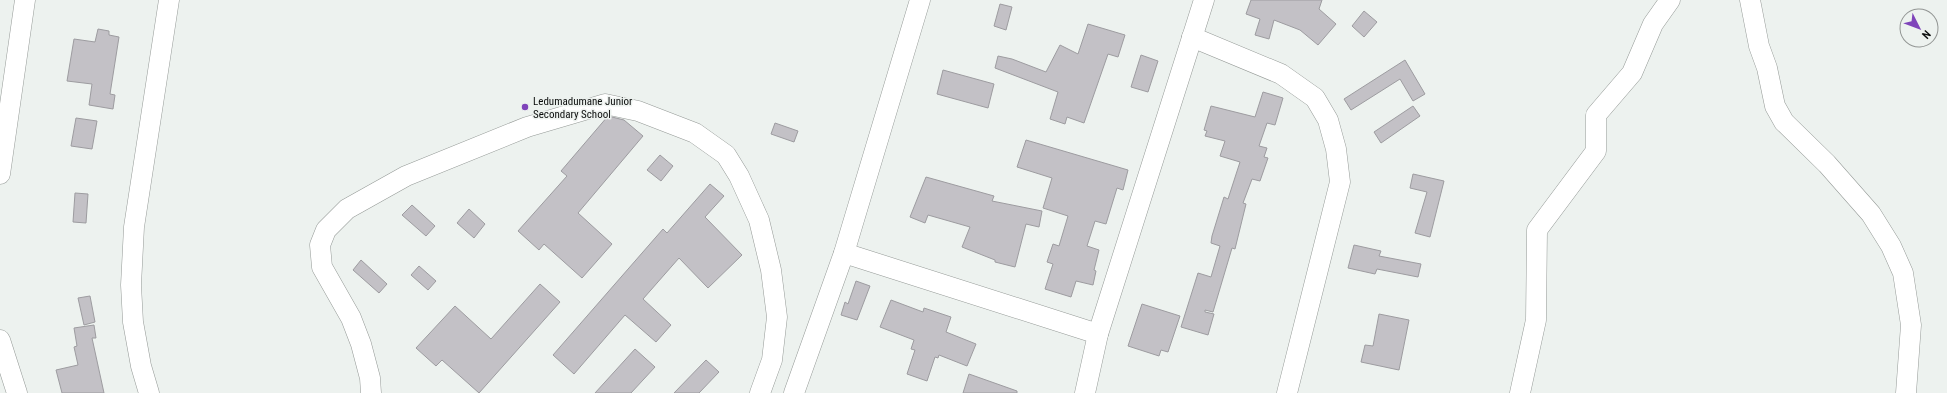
<svg xmlns="http://www.w3.org/2000/svg" width="1947" height="393" viewBox="0 0 1947 393" font-family="'Roboto Condensed',sans-serif">
<rect width="100%" height="100%" fill="#edf2ef"/>
<g fill="#c3c1c6" stroke="#9d9ca0">
<polygon points="1251,0 1322,0 1319,9 1336,24 1318,45 1300,30 1274,20 1269,39 1255,35 1260,19 1246,14"/>
<polygon points="1000,4 1012,7 1006,30 994,26"/>
<polygon points="1364,11 1377,22 1364,37 1352,26"/>
<polygon points="1088,24 1125,35 1118,57 1108,54 1084,123 1067,117 1065,124 1050,119 1058,92 995,68 998,56 1012,59 1046,72 1060,45 1078,54"/>
<polygon points="98,29 109,31 109,35 119,37 110,94 115,95 113,109 89,105 92,84 67,81 74,39 95,42"/>
<polygon points="1141,55 1158,61 1148,92 1131,87"/>
<polygon points="1405,60 1425,94 1413,101 1400,79 1351,110 1344,99"/>
<polygon points="943,70 994,84 988,108 937,94"/>
<polygon points="1263,92 1283,98 1275,125 1267,123 1259,146 1267,148 1264,157 1268,158 1260,181 1252,179 1243,203 1246,204 1235,249 1232,248 1213,312 1205,310 1205,312 1214,314 1208,335 1181,327 1198,273 1211,277 1220,246 1211,243 1212,236 1224,197 1228,199 1240,162 1220,156 1225,141 1205,136 1207,131 1204,130 1211,106 1255,117"/>
<polygon points="1413,106 1420,116 1381,143 1374,132"/>
<polygon points="608,116 624,120 643,136 578,213 612,244 582,278 544,244 539,250 518,231 567,176 561,171"/>
<polygon points="76,118 97,121 92,149 71,146"/>
<polygon points="775,123 798,131 794,142 771,134"/>
<polygon points="1026,140 1128,170 1123,190 1117,188 1106,224 1095,221 1087,246 1099,250 1094,270 1096,271 1093,285 1076,281 1071,297 1045,289 1053,264 1047,262 1053,244 1059,246 1068,216 1043,208 1052,178 1017,167"/>
<polygon points="660,155 673,166 661,181 647,170"/>
<polygon points="1413,174 1444,181 1430,237 1415,233 1427,192 1410,188"/>
<polygon points="926,177 994,196 992,201 1042,211 1039,227 1026,224 1015,267 995,262 995,260 962,247 970,227 928,215 925,223 910,217"/>
<polygon points="710,184 724,196 705,217 742,255 708,288 679,258 643,299 671,325 656,342 625,315 574,374 553,355 663,229 667,233"/>
<polygon points="75,193 88,194 86,223 73,222"/>
<polygon points="412,205 435,226 426,236 402,215"/>
<polygon points="469,209 485,224 474,238 457,223"/>
<polygon points="1354,245 1381,251 1379,256 1421,264 1418,277 1377,269 1375,274 1348,268"/>
<polygon points="361,260 387,284 379,293 353,270"/>
<polygon points="419,266 436,281 428,290 411,275"/>
<polygon points="856,281 870,286 857,320 841,315 845,302 848,304"/>
<polygon points="540,284 560,302 479,393 442,360 436,366 416,348 455,306 491,339"/>
<polygon points="90,296 95,322 84,325 78,298"/>
<polygon points="891,300 923,312 924,308 951,317 946,332 976,344 967,366 939,355 938,358 935,357 927,381 907,374 915,350 911,349 914,340 880,327"/>
<polygon points="1142,304 1180,316 1168,352 1161,350 1159,356 1128,346"/>
<polygon points="1379,314 1409,320 1399,370 1361,362 1365,345 1373,346"/>
<polygon points="94,325 96,338 92,338 104,393 62,393 56,370 78,365 74,347 77,346 74,328"/>
<polygon points="635,349 655,367 631,393 595,393"/>
<polygon points="706,360 719,372 699,393 674,393"/>
<polygon points="969,374 1017,391 1017,393 963,393"/>
</g>
<g fill="none" stroke-linecap="round" stroke-linejoin="round">
<g stroke="#959a97" stroke-width="21">
<g id="minor">
<polyline points="1750,0 1759,46 1767,68 1775,106 1784,122 1827,164 1871,214 1891,246 1903,273 1911,325 1906,393"/>
<polyline points="1192,37 1281,74 1315,98 1328,120 1336,149 1340,182 1287,393"/>
<polyline points="0,174 25,0"/>
<polyline points="844,253 1098,334"/>
<polyline points="0,340 17,393"/>
<polyline points="149,393 141,366 133,322 131,285 134,227 169,0"/>
<polyline points="371,393 370,378 361,344 351,318 322,267 320,245 326,230 347,209 406,176 527,127 605,104 638,111 695,133 726,155 739,176 759,220 771,270 777,317 772,360 760,393"/>
<polyline points="794,393 844,253 920,0"/>
<polyline points="1085,393 1098,334 1204,0"/>
<polyline points="1520,393 1536,320 1537,230 1596,151 1596,115 1632,73 1653,24 1670,0"/>
</g>
</g>
<use href="#minor" stroke="#fff" stroke-width="20"/>
</g>
<circle fill="#7f44ba" stroke="#edf2ef" stroke-width="1.5" cx="525" cy="107" r="4"/>
<g text-anchor="middle" stroke-width="3" stroke-linejoin="round" paint-order="stroke">
<g font-size="11" fill="#0b0d0c" stroke="#edf2ef" text-anchor="start">
<text x="533" y="105">Ledumadumane Junior<tspan x="533" dy="13">Secondary School</tspan></text>
</g>
</g>
<g transform="translate(1919 28) rotate(132)"><circle r="19" fill="#edf2ef" stroke="#939694"/>
<path d="M0-3L7 15L0 10L-7 15Z" fill="#7f44ba"/>
<text y="-6" font-size="11" font-weight="bold" text-anchor="middle" fill="#0b0d0c">N</text>
</g>
</svg>
